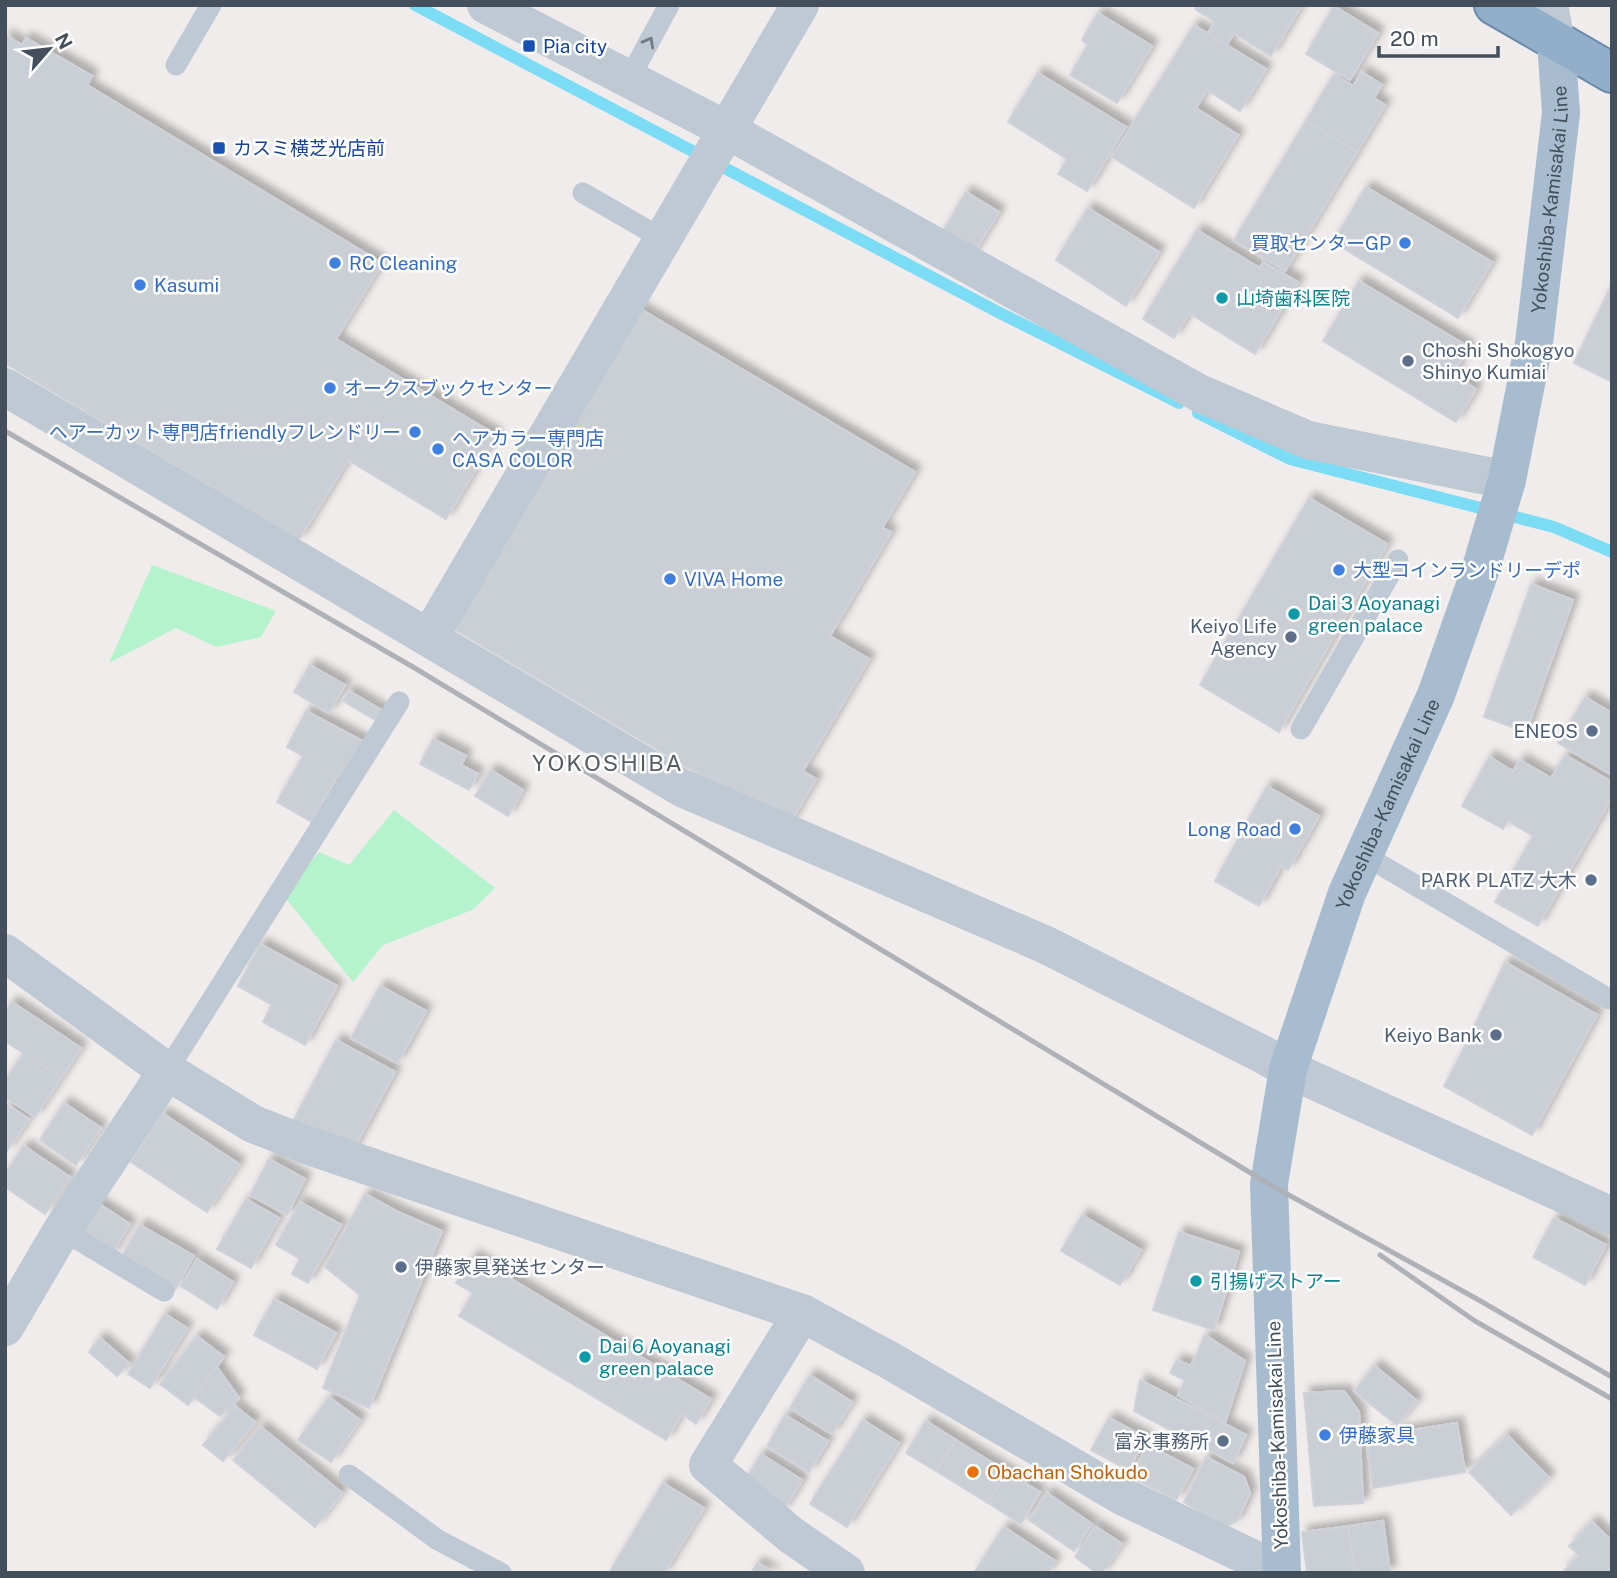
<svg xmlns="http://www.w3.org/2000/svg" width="1617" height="1578" viewBox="0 0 1617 1578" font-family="'Public Sans','Noto Sans JP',sans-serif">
<defs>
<filter id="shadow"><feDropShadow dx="6" dy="-6" stdDeviation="3.5" flood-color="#0004"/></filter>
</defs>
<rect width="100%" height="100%" fill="#f0ecec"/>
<g fill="#b4f3cc">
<polygon points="152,565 276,611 261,637 216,647 176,628 109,663"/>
<polygon points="394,810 495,888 472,910 383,945 353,982 284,896 319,852 349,865"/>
</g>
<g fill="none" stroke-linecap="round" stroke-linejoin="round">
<g stroke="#7cdcf5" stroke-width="12">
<polyline points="415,5 998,312 1179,403"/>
<polyline points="1198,413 1290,459 1554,527 1612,552"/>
</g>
</g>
<g fill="#caced5" stroke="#cfd2d9" stroke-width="2" filter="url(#shadow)">
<polygon points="1197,5 1302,5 1271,56 1234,33 1227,45 1208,33 1215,22 1195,9"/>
<polygon points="1334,6 1378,33 1350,80 1306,54"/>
<polygon points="1098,13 1152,46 1117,103 1070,75 1088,45 1082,40"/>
<polygon points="1194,25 1266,69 1240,111 1207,90 1196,108 1238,135 1194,208 1112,157"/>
<polygon points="5,35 22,45 26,38 92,76 87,85 382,263 336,339 496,435 446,519 348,460 299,540 5,363"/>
<polygon points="1362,72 1382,85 1374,98 1385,105 1357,152 1306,121 1334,74 1353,86"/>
<polygon points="1038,73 1126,127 1087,191 1058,174 1067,159 1008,122"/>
<polygon points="1306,121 1357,152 1285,271 1234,240"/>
<polygon points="1366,187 1492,262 1458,318 1333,242"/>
<polygon points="966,192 999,212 971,257 939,238"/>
<polygon points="1088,208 1159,252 1126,306 1056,260"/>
<polygon points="1197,230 1260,268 1263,262 1298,282 1255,354 1189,313 1174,338 1143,319"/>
<polygon points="1359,281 1469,347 1453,374 1476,389 1456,422 1323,341"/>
<polygon points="1612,284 1612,382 1574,363"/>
<polygon points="637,307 915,472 882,528 891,532 830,636 869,659 803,771 816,779 788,827 449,626"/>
<polygon points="1309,498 1387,544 1279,732 1200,685"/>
<polygon points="1531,584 1573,600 1526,732 1484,717"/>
<polygon points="310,665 345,685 329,713 294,692"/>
<polygon points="349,691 383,711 377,721 343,701"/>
<polygon points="1585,697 1612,713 1612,775 1558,743"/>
<polygon points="306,711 364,742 344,779 337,776 312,822 277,802 303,756 287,747"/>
<polygon points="433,739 466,756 461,765 478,774 469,790 420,764"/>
<polygon points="1565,755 1612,782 1612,797 1538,926 1495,902 1533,836 1508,821 1503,829 1462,806 1489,757 1513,771 1520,760 1551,778"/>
<polygon points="491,770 523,790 508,816 475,796"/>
<polygon points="1267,786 1319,816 1288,870 1281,866 1259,906 1215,881"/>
<polygon points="260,944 337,986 305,1045 263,1022 272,1005 238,986"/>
<polygon points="1505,962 1597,1015 1532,1135 1444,1086 1460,1056"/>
<polygon points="380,986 426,1011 398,1063 351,1038"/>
<polygon points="12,1002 81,1048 61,1078 5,1041 5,1012"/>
<polygon points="336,1040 395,1072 352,1152 293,1121"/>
<polygon points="24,1053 61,1078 35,1117 5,1097 5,1080"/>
<polygon points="5,1103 29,1119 7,1151 5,1150"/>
<polygon points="64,1103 101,1128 76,1165 40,1140"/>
<polygon points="162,1113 239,1164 207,1212 131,1162"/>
<polygon points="24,1146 70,1177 45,1214 5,1187 5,1174"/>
<polygon points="269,1159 305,1179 287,1215 250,1195"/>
<polygon points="365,1194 396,1211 442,1231 369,1408 323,1388 360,1295 325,1267"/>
<polygon points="246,1199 279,1218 251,1268 217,1249"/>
<polygon points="93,1200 130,1224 110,1256 73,1232"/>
<polygon points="300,1202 341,1225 308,1283 292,1274 300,1259 276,1245"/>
<polygon points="1082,1215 1141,1250 1120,1285 1061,1251"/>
<polygon points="1554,1218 1606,1245 1585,1285 1533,1257"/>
<polygon points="140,1225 194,1256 175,1290 120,1259"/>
<polygon points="1179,1232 1239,1252 1214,1330 1153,1310"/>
<polygon points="473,1256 711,1399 696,1424 682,1414 666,1440 459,1316 473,1293 456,1283"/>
<polygon points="197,1259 233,1282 217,1309 181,1286"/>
<polygon points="274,1299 336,1333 317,1369 254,1335"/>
<polygon points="165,1314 187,1328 150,1388 128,1374"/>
<polygon points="1205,1335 1245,1361 1225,1423 1178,1395 1185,1380 1170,1373 1177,1360 1191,1366"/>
<polygon points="197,1336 224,1357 188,1405 160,1384"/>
<polygon points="100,1338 129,1363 117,1376 89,1352"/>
<polygon points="1375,1366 1417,1401 1397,1425 1354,1391"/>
<polygon points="217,1367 239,1398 220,1416 194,1397"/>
<polygon points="810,1375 852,1402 832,1434 790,1408"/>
<polygon points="1140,1380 1246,1435 1233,1463 1134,1411"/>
<polygon points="1344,1391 1359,1412 1363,1503 1314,1506 1304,1393"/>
<polygon points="329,1397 360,1420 331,1462 298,1440"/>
<polygon points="235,1406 255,1422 223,1461 203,1445"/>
<polygon points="785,1415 828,1441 809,1472 767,1446"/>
<polygon points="1109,1418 1146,1438 1128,1470 1091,1450"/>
<polygon points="863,1420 899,1443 847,1527 810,1504"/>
<polygon points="926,1421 956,1440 936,1471 906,1453"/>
<polygon points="1457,1423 1465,1472 1373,1488 1366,1437"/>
<polygon points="261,1427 342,1493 315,1527 233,1460"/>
<polygon points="1507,1435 1549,1478 1511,1515 1469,1472"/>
<polygon points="956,1440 1007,1472 988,1503 936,1471"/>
<polygon points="1148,1445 1193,1469 1176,1500 1131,1477"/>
<polygon points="761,1454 802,1480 783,1511 742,1486"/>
<polygon points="1206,1457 1244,1477 1250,1493 1237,1521 1225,1527 1184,1502"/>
<polygon points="1007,1472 1040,1492 1021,1524 988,1503"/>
<polygon points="663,1483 704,1508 664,1573 609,1573"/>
<polygon points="1047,1493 1092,1524 1074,1551 1029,1520"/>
<polygon points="1383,1521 1390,1572 1355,1573 1348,1526"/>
<polygon points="1592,1522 1612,1541 1612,1573 1562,1573 1579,1555 1569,1546"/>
<polygon points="1095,1526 1122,1544 1102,1573 1097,1573 1075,1557"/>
<polygon points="1348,1526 1355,1573 1307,1573 1302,1532"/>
<polygon points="1004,1527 1055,1561 1047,1573 974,1573"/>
<polygon points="757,1563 774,1573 751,1573"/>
</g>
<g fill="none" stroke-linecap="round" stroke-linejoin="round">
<g stroke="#698aad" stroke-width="42">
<polyline id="trunk" points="1494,5 1612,73"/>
</g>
<g stroke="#bec9d4" stroke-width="21">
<polyline points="176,65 211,5"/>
<polyline points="629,79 669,5"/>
<polyline points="583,193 663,239"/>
<polyline points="1301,729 1398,560"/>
<polyline points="1364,855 1609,999"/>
<polyline points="167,1071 399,702"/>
<polyline points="62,1230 164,1291"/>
<polyline points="349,1475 438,1540 501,1573"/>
</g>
<g stroke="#bec9d4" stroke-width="38">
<polyline points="486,5 727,130 1199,393 1308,440 1507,480"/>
<polyline points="1549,5 1556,42"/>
<polyline points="5,387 682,788 1046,945 1262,1054 1288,1069 1612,1216"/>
<polyline points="429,638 800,5"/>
<polyline points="5,953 167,1071 253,1124 309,1146 802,1313 889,1360 1124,1497 1281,1572"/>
<polyline points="802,1313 708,1465 791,1535 846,1573"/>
<polyline points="5,1327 62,1230 167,1071"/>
</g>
<path stroke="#a8bccf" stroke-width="38" id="s1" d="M1282,1573L1269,1184L1288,1069L1347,893L1436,695L1480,571L1507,480L1534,343L1561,113L1556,42"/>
<use href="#trunk" stroke="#93aec8" stroke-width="38"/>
<g stroke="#aeb1b8" stroke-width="5">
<polyline points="5,431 413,667 1269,1184 1477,1299 1612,1377"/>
<polyline points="1380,1255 1475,1321 1612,1399"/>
</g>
</g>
<defs><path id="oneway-chevron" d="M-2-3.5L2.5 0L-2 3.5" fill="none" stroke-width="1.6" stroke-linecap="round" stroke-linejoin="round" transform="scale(1.75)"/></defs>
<use stroke="#6e7a86" href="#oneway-chevron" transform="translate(649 42) rotate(-61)"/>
<g fill="#1a4fb4" stroke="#fff" stroke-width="2.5">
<rect x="522" y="39" width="14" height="14" rx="3.5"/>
<rect x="212" y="141" width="14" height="14" rx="3.5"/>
</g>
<g fill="#3f7fe0" stroke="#fff" stroke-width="2.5">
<circle cx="1405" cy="243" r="7"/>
<circle cx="335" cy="263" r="7"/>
<circle cx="140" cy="285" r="7"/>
<circle cx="330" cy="388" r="7"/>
<circle cx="415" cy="432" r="7"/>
<circle cx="438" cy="449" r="7"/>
<circle cx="1339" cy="570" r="7"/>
<circle cx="670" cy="579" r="7"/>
<circle cx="1295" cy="829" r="7"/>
<circle cx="1325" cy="1435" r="7"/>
</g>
<g fill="#0f9aa8" stroke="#fff" stroke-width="2.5">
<circle cx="1222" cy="298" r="7"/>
<circle cx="1294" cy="614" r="7"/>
<circle cx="1196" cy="1281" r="7"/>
<circle cx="585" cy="1357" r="7"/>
</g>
<g fill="#5c6f8a" stroke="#fff" stroke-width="2.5">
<circle cx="1408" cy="361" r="7"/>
<circle cx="1291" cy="637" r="7"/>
<circle cx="1592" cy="731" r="7"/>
<circle cx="1591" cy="880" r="7"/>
<circle cx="1496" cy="1035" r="7"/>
<circle cx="401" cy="1267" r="7"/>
<circle cx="1223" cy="1441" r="7"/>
</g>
<circle fill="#e8710a" stroke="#fff" stroke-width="2.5" cx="973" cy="1472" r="7"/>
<g text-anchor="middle" stroke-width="5" stroke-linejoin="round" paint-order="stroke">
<g font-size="19" fill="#164399" stroke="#fff" text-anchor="start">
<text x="543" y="53">Pia city</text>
<text x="233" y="155">カスミ横芝光店前</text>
</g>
<g font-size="19" fill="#43505c" stroke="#fff">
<text dy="7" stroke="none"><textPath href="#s1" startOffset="1419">Yokoshiba-Kamisakai Line</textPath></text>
<text dy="7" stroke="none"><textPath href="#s1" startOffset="789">Yokoshiba-Kamisakai Line</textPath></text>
<text transform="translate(1277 1435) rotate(-92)" y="7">Yokoshiba-Kamisakai Line</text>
</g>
<g font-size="19" fill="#366cbe" stroke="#fff" text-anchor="start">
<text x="1391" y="250" text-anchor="end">買取センターGP</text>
<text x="349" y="270">RC Cleaning</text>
<text x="154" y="292">Kasumi</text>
<text x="344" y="395">オークスブックセンター</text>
<text x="401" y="439" text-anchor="end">ヘアーカット専門店friendlyフレンドリー</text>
<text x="452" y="445">ヘアカラー専門店<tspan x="452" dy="22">CASA COLOR</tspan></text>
<text x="1353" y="577">大型コインランドリーデポ</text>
<text x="684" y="586">VIVA Home</text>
<text x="1281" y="836" text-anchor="end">Long Road</text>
<text x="1339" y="1442">伊藤家具</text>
</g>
<g font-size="19" fill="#0d838f" stroke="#fff" text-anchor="start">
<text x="1236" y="305">山埼歯科医院</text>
<text x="1308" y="610">Dai 3 Aoyanagi<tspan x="1308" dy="22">green palace</tspan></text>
<text x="1210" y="1288">引揚げストアー</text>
<text x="599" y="1353">Dai 6 Aoyanagi<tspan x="599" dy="22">green palace</tspan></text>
</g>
<g font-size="19" fill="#4e5e75" stroke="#fff" text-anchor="end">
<text x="1422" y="357" text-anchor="start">Choshi Shokogyo<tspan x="1422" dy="22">Shinyo Kumiai</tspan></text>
<text x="1277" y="633">Keiyo Life<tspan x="1277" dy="22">Agency</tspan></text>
<text x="1578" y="738">ENEOS</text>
<text x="1577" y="887">PARK PLATZ 大木</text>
<text x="1482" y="1042">Keiyo Bank</text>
<text x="415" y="1274" text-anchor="start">伊藤家具発送センター</text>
<text x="1209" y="1448">富永事務所</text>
</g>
<g font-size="19" fill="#c56008" stroke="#fff" text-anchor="start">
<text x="987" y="1479">Obachan Shokudo</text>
</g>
<g font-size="23" letter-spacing="2" fill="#585d62" stroke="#fff">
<text x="608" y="771">YOKOSHIBA</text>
</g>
</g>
<rect width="1617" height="1578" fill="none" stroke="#43505c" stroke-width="14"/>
<g transform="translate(49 49) rotate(62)" stroke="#ffffff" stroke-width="5" paint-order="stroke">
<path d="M0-5L12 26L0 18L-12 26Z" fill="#43505c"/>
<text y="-10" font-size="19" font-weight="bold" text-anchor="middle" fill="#43505c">N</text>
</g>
<path d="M1379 46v10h119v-10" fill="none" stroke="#43505c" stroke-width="3.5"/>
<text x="1390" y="46" font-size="21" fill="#43505c" stroke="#ffffff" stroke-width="5" paint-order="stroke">20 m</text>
</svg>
